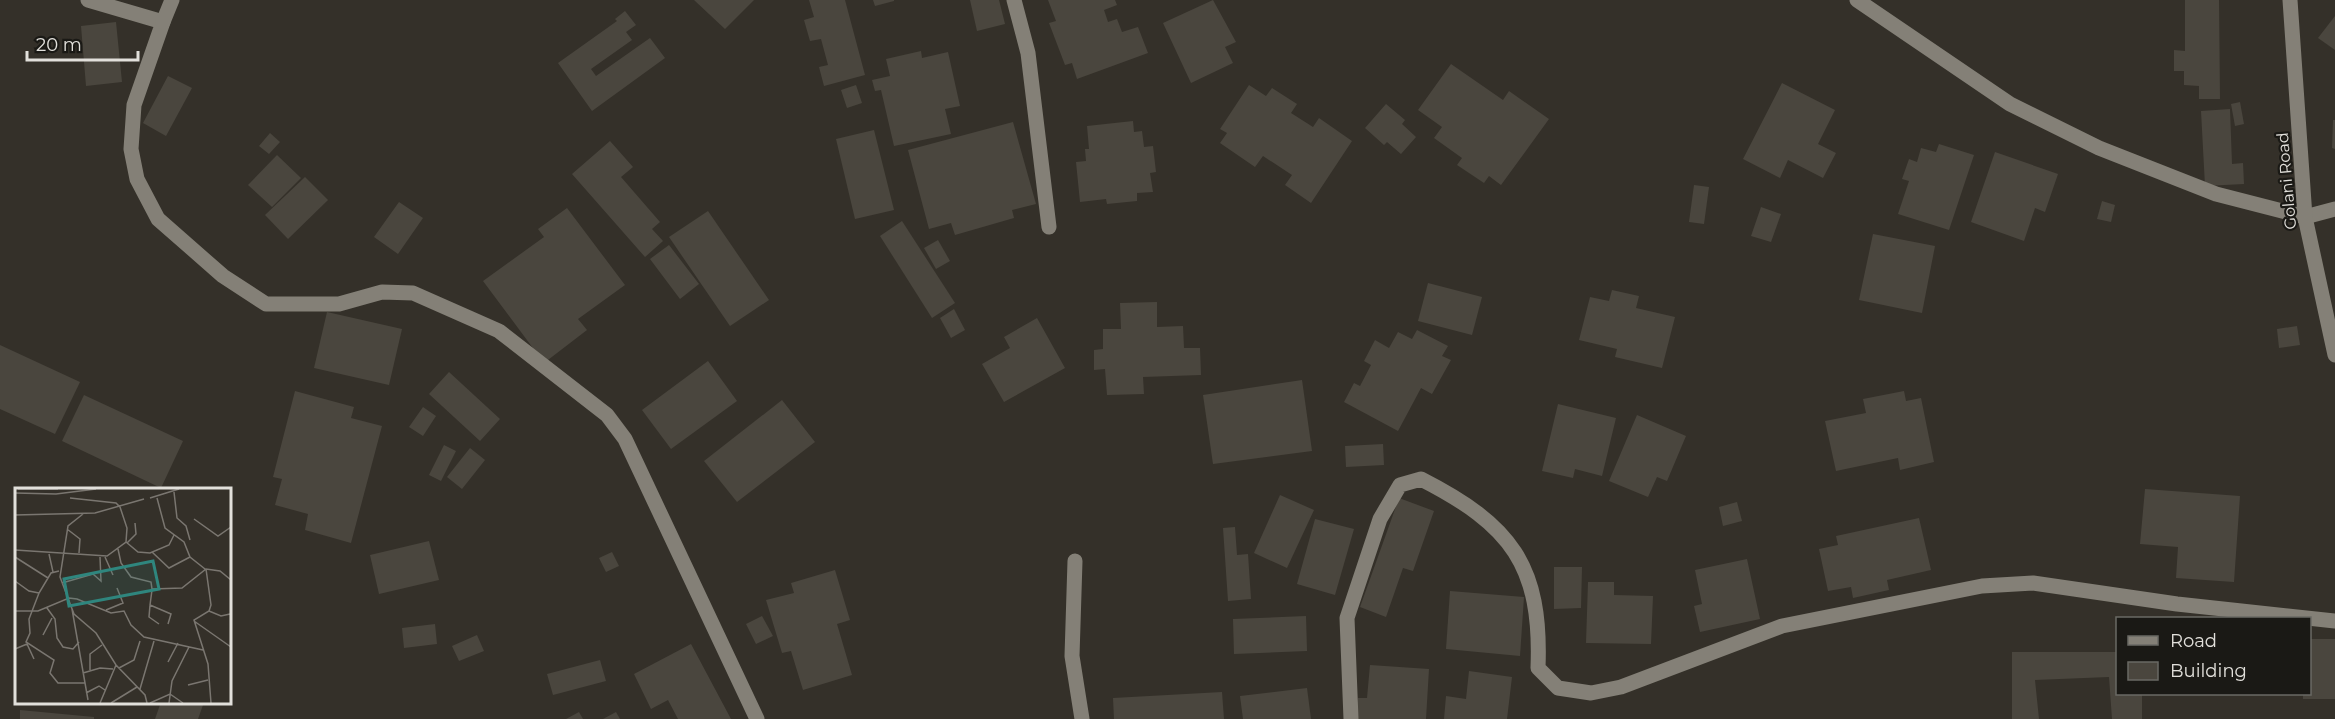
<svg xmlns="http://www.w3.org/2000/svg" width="2335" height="719" viewBox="0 0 2335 719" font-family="Montserrat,sans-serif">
<rect width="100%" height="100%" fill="#343029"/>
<g fill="#4a463e">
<polygon points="694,0 754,0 725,29"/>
<polygon points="809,0 845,0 865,75 824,86 819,67 828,65 821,39 810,41 804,20 814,17"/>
<polygon points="873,0 894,0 894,1 875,6"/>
<polygon points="970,0 999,0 1005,24 977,31"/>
<polygon points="1048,0 1115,0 1117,5 1104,10 1108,22 1117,19 1122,32 1138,27 1148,53 1077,79 1072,63 1065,65 1049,23 1056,21"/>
<polygon points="1213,0 1236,42 1225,47 1233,63 1191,83 1163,23"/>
<polygon points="2185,0 2219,0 2220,99 2199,99 2199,86 2184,85 2184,71 2174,71 2174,50 2185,51"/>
<polygon points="625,11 636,25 626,32 632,40 591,69 596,76 650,38 665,58 592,111 558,63 617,21 615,19"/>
<polygon points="2335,16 2335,50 2318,38"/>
<polygon points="116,22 122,82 86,86 81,26"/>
<polygon points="921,51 922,58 948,52 960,106 945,109 951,134 894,146 881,90 875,91 872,80 890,76 886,59"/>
<polygon points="1451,64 1503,100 1509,91 1549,119 1501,185 1489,176 1484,183 1457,165 1462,158 1434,138 1442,127 1418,110"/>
<polygon points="168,76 192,88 166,136 143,123"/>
<polygon points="1782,83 1835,110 1818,144 1836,153 1823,178 1788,160 1780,178 1743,159"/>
<polygon points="856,85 862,103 847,108 841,90"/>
<polygon points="1249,85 1266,96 1272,88 1297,104 1291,113 1313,127 1319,118 1352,141 1311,203 1285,185 1292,175 1263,156 1255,167 1220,143 1227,133 1220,129"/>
<polygon points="2240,102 2244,124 2235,126 2231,104"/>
<polygon points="1386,104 1405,120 1402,124 1416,137 1401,154 1387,142 1384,145 1365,128"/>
<polygon points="2230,109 2232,164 2243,163 2244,184 2205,186 2201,111"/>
<polygon points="2333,120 2335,120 2335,149 2332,148"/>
<polygon points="1133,121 1134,132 1142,131 1144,147 1153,146 1156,172 1150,173 1153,192 1137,193 1137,201 1107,204 1106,199 1080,202 1076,162 1086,161 1085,149 1089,149 1087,126"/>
<polygon points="1013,122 1036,204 1012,210 1014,218 955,235 951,223 929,229 908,150"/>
<polygon points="874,130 894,210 855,219 836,139"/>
<polygon points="270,133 280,142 269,154 259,146"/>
<polygon points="610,141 633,167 621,177 660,222 652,229 663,241 645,257 572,174"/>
<polygon points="1939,144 1974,155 1949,230 1898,214 1909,181 1902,179 1909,159 1917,162 1921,148 1936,152"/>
<polygon points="1995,152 2058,174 2045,212 2035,208 2024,241 1971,222"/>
<polygon points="277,155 301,178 272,207 248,185"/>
<polygon points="305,177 328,200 288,239 265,215"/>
<polygon points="1694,185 1709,187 1704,224 1689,222"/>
<polygon points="2102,201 2115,205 2111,222 2097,219"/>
<polygon points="399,202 423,218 398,254 374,237"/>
<polygon points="1761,207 1781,214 1771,242 1751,236"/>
<polygon points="567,208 625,285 578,319 587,330 544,363 483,281 544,237 538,229"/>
<polygon points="708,211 769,300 730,326 669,237"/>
<polygon points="902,221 955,303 932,318 880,236"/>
<polygon points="1873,234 1935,246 1922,313 1859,300"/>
<polygon points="938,240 950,261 936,269 924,248"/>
<polygon points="669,245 699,284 680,299 650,259"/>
<polygon points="1428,283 1482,297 1472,335 1418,321"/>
<polygon points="1612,290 1639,296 1636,308 1675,317 1662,368 1615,357 1617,349 1579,340 1590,297 1609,301"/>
<polygon points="1157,302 1157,327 1183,326 1184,348 1200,348 1201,375 1143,377 1144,394 1107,395 1105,369 1094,370 1094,350 1103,349 1103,329 1121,329 1120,303"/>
<polygon points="954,309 965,330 951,338 940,318"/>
<polygon points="327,312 402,329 389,385 314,368"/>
<polygon points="1037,318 1065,368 1004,402 982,364 1010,348 1004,337"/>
<polygon points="2297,326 2300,345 2279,348 2277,329"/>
<polygon points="1417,330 1448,346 1442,356 1451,360 1432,394 1421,388 1398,431 1344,402 1354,383 1360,386 1371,365 1364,361 1375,340 1389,348 1398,332 1412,339"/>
<polygon points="0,345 80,382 55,434 0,409"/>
<polygon points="708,361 737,401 671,449 642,410"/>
<polygon points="449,372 500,419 480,441 429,394"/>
<polygon points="1302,380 1312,451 1213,464 1203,395"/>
<polygon points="295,391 354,407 351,418 382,426 351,543 305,530 308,514 275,505 282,479 273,477"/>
<polygon points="1904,391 1906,401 1921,398 1934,462 1900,470 1898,458 1836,471 1825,421 1866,413 1863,399"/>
<polygon points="84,395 183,441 161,488 62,441"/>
<polygon points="782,400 815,442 737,502 704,461"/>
<polygon points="1558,404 1616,418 1602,476 1575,469 1573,478 1542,471"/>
<polygon points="423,407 436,416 423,436 409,427"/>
<polygon points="1637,415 1686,436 1667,481 1657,477 1648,497 1609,481"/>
<polygon points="1383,444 1384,465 1346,467 1345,446"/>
<polygon points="444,445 456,451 441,481 429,475"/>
<polygon points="470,448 485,460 462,489 447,477"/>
<polygon points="2145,489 2240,496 2234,582 2176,578 2178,547 2140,544"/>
<polygon points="1280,495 1314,510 1287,568 1254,553"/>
<polygon points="1399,498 1434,511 1413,571 1403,568 1386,617 1360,607"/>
<polygon points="1737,502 1742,521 1723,526 1719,507"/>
<polygon points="1919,518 1931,570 1887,580 1889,590 1853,598 1851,587 1828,591 1819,549 1838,545 1836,536"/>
<polygon points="1315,519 1354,529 1335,595 1297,584"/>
<polygon points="1235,527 1237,555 1248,554 1251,599 1228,601 1223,528"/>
<polygon points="429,541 439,580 379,594 370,555"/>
<polygon points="612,552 619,566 606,572 599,558"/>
<polygon points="1747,559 1760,619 1700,632 1694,606 1702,604 1695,570"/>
<polygon points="1554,567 1582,567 1581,608 1554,609"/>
<polygon points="835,570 850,620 837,624 852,675 803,690 791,651 782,653 766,600 794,593 791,583"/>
<polygon points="1588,582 1614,582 1614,595 1653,596 1651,644 1586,643"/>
<polygon points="1450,591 1524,597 1520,656 1446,649"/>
<polygon points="762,616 773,636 756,644 746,624"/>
<polygon points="1306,616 1307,651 1234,654 1233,619"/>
<polygon points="435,624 437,644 404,648 402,628"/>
<polygon points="477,635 484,651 459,661 452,646"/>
<polygon points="2310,639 2335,639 2335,699 2303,699 2303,694 2310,694"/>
<polygon points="691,644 731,719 678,719 668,700 651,709 634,674"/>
<polygon points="2012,652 2118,652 2118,694 2142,694 2142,719 2112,719 2109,677 2035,680 2039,719 2012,719"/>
<polygon points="600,660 606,681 553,695 547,674"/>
<polygon points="1370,665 1429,669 1426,719 1356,719 1358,698 1367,698"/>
<polygon points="1469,671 1512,677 1507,719 1444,719 1446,696 1466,699"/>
<polygon points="1307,688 1311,719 1243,719 1240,696"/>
<polygon points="1222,692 1224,719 1114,719 1113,698"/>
<polygon points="161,702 197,702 203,705 198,719 155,719"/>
<polygon points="20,710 94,717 94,719 20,719"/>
<polygon points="579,712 583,719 566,719"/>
<polygon points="616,712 620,719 603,719"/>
</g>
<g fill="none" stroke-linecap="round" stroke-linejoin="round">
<g stroke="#848077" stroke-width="15">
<polyline points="88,0 163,22 134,105 131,149 137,179 158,219 223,276 266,304 339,304 382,292 413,293 499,331 607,415 625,439 757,719"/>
<polyline points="1014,0 1028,53 1049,227"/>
<polyline points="1857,0 2010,104 2099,148 2216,194 2305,217 2335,209"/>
<polyline points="2290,0 2305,217 2335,355"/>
<polyline points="163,22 172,0"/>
<polyline points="1075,561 1072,656 1082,719"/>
<path d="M1351,719L1347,618L1380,519L1400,485L1421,479C1511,525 1542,565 1538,668L1558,688L1591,693L1621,687L1782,626L1982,586L2033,583L2177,604L2335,621"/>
</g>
</g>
<g text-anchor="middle" stroke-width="4.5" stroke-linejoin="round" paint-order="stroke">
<g font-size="16" fill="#e2e0db" stroke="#1a1915">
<text transform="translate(2286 181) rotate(-95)" y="6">Golani Road</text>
</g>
</g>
<g transform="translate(15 488)">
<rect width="216" height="216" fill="#343029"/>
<path fill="none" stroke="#7a7670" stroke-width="1.5" d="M3,1H43M159,4L162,30L171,38L175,52M0,5L41,6L81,1M55,10L101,15L105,19M135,10L164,1M142,10L150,40L169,54L175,69L190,81M68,26L53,38L45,89L59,126L81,145L101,177L130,207L132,215M0,27L80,25L129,11M179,31L203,48L216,39M52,41L65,51L64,65M111,54L123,64L135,65L154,57L159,47M112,55L121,46L120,35M103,61L106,75L116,89L136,94L137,101L167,100L191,81L205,83L216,92M0,62L92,68L111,54L112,40L105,19M137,64L154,80L175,69M34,66L38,84M0,69L33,90M90,69L98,87M191,81L196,117L194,123L179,132L193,176L196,215M44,83L36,85L24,105L14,131L15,145L11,154L39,172L35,185L43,195H70M0,93L14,103L24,105M47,95L78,86L86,93L85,69M137,102L135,117L156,126L153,136M135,117L134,129L144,136M32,120L40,131L42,150L48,159L58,161L64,154M57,121L73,212M91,122L108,115L102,100M0,123H23L54,110L62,111L96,125L109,123L116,137L129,149L188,162M194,123L206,128L215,126M179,133L216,159M28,147L37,130M0,161L12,156L19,171M153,174L163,155M104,180L119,172L125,153M75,182V166L87,157M68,185L85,180L98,181M173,197L193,192M125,201L139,153M71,205L84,198L90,202M85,215L101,177M96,215L122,199M135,215L155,206L168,215M154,215L157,193L174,159"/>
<path fill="#2f867e" fill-opacity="0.15" stroke="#2f867e" stroke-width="3" d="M138,73L144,101L54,118L49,91Z"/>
<rect width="216" height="216" fill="none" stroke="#e2e0db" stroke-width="3"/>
</g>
<rect x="2116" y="617" width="195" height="78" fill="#1a1915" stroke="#6a6964" stroke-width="1.5"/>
<rect x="2128" y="636" width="30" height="9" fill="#848077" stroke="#6a6964" stroke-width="1.5"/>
<text x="2170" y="647" font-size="18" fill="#e2e0db">Road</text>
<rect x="2128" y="662" width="30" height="18" fill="#4a463e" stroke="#6a6964" stroke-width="1.5"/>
<text x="2170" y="677" font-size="18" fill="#e2e0db">Building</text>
<path d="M27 51v9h111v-9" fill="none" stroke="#e2e0db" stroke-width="3"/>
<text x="36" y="51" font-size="18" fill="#e2e0db" stroke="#1a1915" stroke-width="4.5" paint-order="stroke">20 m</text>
</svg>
